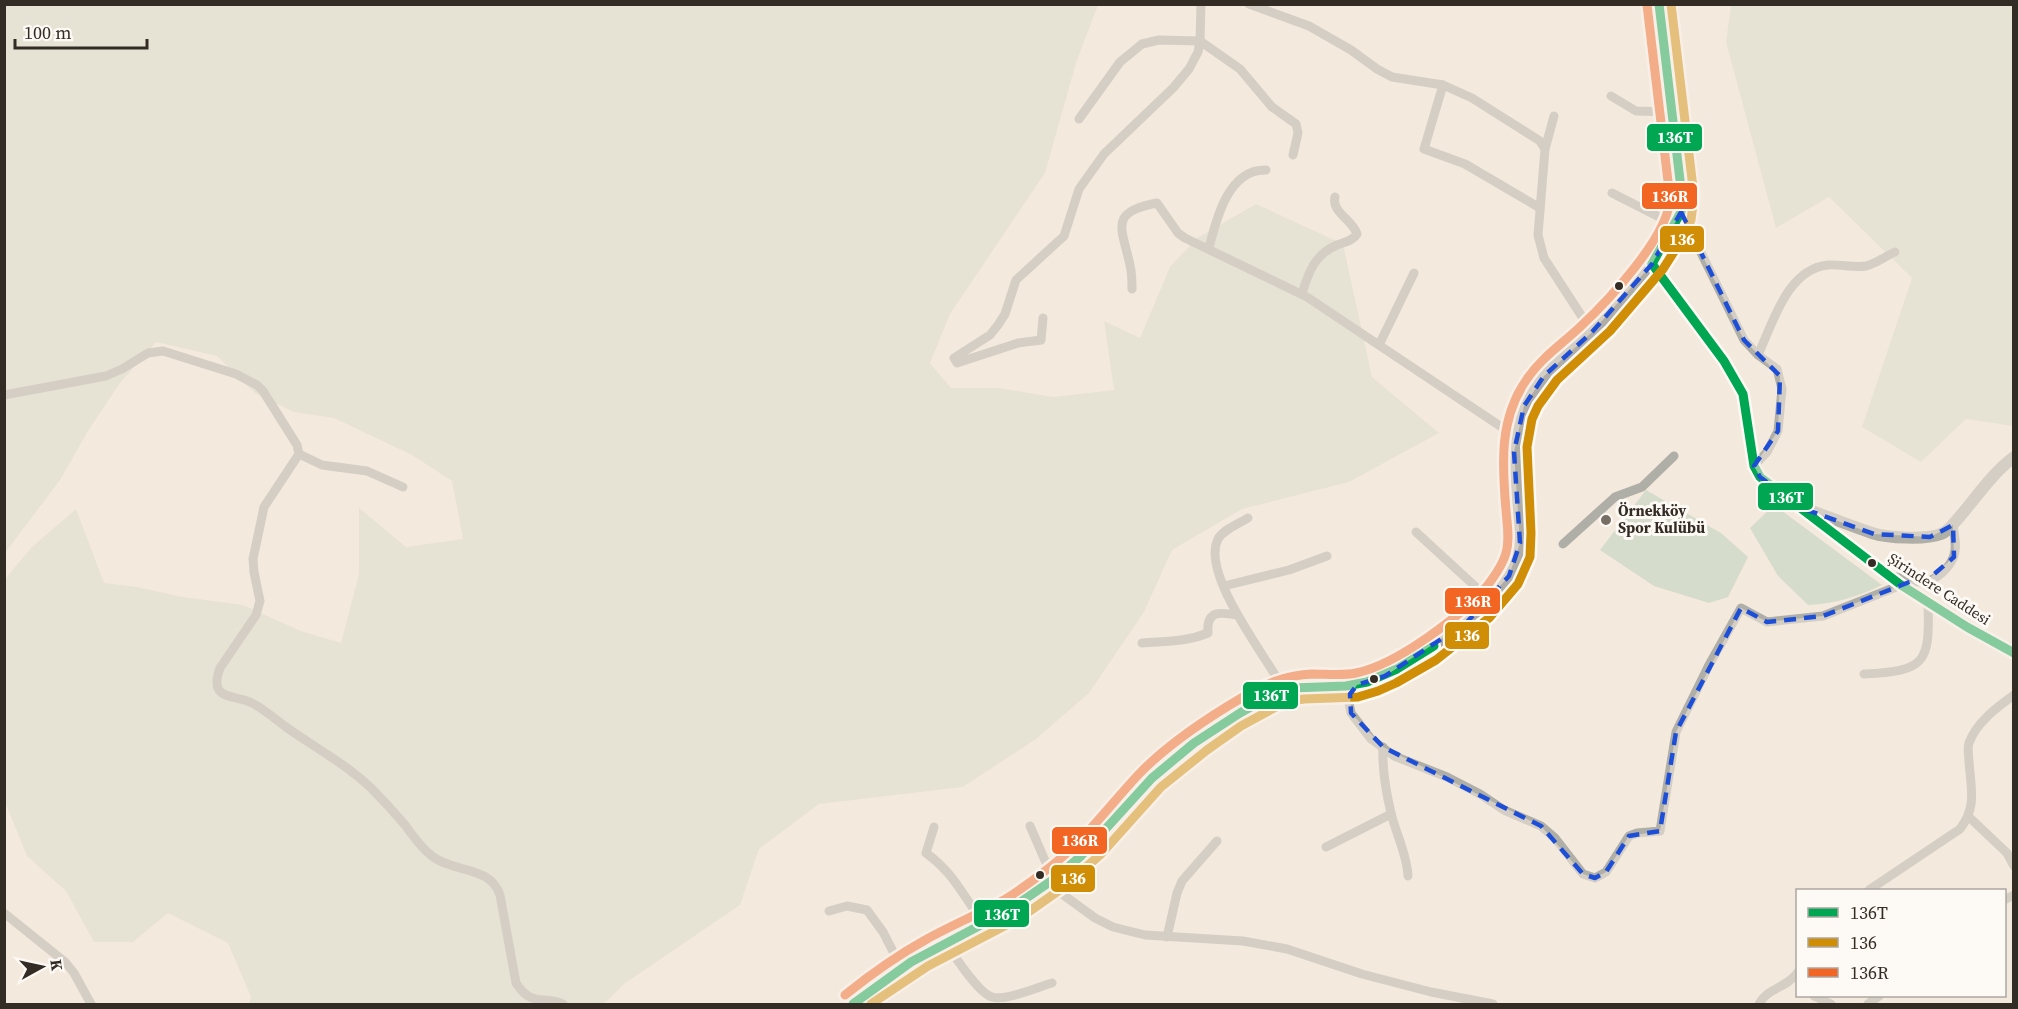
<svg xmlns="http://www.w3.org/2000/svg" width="2018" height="1009" viewBox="0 0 2018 1009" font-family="'Source Serif 4',serif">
<rect width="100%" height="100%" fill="#f4e9dd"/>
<g fill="#d6dccb">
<polygon points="5,5 1098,5 1076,63 1045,173 950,314 930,363 951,388 999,388 1053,397 1114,390 1104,321 1140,338 1170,267 1197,238 1256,204 1343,244 1372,377 1439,433 1349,482 1242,509 1172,550 1144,612 1089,693 1036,739 963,787 819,804 759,849 740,905 624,984 604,1004 249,1004 251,997 228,943 168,913 133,942 94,942 66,891 27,856 5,802 4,796 5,579 32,547 76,509 104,583 137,587 183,597 243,605 301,631 341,643 359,574 359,508 406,547 463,539 452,481 412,455 334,418 294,412 256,394 217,356 156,342 120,383 88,431 60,480 5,553"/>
<polygon points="1731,5 2013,5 2013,426 1966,419 1921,462 1862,427 1912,278 1829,197 1776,228 1726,42"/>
<polygon points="1646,490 1721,533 1748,557 1728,597 1709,603 1654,586 1600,550"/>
<path d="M1774,505L1882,585C1859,596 1835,604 1808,605L1778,576L1750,528Z"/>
</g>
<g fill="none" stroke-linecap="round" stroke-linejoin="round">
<g stroke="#afaea7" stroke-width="9">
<polyline points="1249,4 1309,26 1351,50 1377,69 1392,77 1443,85 1472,98 1540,141 1545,149 1538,235 1544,258 1592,332"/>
<polyline points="1443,85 1424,149 1465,164 1540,208"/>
<polyline points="1611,96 1636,111 1672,112"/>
<polyline points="1079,119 1120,62 1142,44 1159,40 1200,41 1240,69 1272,107 1296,124 1298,133 1293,155"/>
<polyline points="1545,149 1554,116"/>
<polyline points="1612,193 1675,225"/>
<polyline points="1681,212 1744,340 1758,355 1777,369 1782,389 1778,431 1767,452 1754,466"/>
<path d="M1209,248C1216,220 1228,169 1266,170"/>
<path d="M1132,289C1132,281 1132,273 1130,265C1122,228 1108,212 1157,203L1178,233L1185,238L1307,297L1515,436"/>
<path d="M1302,294C1308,273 1315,254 1337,245C1344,242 1353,241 1357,234C1353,220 1331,212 1335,197"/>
<polyline points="1043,318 1041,340 1018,343 957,363 954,358 990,335 998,325 1005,314 1016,280 1064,236 1079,189 1104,154 1173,88 1189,69 1198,52 1200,41 1201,4"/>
<polyline points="1379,345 1414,273"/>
<path d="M1758,355C1773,323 1787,269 1828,265C1841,264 1853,268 1866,266C1875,264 1886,256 1895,252"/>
<path d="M4,395L106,376L122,369L148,353L163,351L236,374L257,385L263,391L297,445L299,454L264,507L253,559L254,572L260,601L256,615L220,668C208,701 233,694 252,703C264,709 275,719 286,727C314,747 346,764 371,788C383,800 394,812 405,825C413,836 421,848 432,856C453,873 490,865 500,895L516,983C532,1008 544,995 563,1004"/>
<polyline points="299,454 322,465 367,471 403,487"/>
<path d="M1248,518C1238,524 1224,529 1218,539C1200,574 1268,659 1284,690"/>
<polyline points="1416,532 1490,600"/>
<polyline points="1563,544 1615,497 1642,487 1674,456"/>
<path d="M1893,576C1903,579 1915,583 1925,582C1936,580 1949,568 1953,558C1958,548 1954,535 1953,525"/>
<polyline points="1224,586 1289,570 1327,556"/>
<path d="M1142,643C1165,641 1186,642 1208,633C1206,610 1220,612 1237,615"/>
<path d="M1864,674C1926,671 1930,663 1928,603"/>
<polyline points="1357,685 1350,694 1349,703 1351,713 1371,739 1394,756 1447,777 1480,794 1504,810 1541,826 1555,838 1583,874 1595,878 1606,872 1629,836 1637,833 1660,831 1676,732 1709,665 1741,608 1767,622 1823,616 1901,585"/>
<path d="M1383,747C1382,769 1386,792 1391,813C1396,834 1407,854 1408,876"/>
<polyline points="1969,817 2007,853 2014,866"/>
<polyline points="1030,826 1053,879"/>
<path d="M934,827L926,853C955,874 963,896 984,924"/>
<polyline points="1326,847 1391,814"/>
<polyline points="1047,883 1095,918 1113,927 1145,935 1243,941 1287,949 1362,974 1431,992 1493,1004"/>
<path d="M1869,890L1960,829C1977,807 1971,789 1969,762C1969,756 1967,749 1969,743C1976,723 1997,707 2014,695"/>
<polyline points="2004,900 2014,895"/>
<polyline points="829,911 847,906 867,910 883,932 902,969"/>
<polyline points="4,913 65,962 74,973 91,1004"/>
<polyline points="1167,937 1177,893 1182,881 1217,841"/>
<path d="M945,942C954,955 978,993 992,997C1006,1001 1038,987 1052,983"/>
<polyline points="1814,996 1831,1004"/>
<path d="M1759,1004C1768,987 1786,989 1798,972"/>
<polyline points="1868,1004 1879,996"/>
</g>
<g stroke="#afaea7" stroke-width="12">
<polyline points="1652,264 1724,361 1743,394 1754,466 1760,477 1901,585 1967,627 2014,653"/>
<path d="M1811,511C1832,518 1851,526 1872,533C1887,538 1926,540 1941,534C1946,532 1951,527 1955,522C1975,500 1990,475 2014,457"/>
</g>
<path stroke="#afada6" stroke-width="14" d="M853,1004C881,980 914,959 946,942C967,931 988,922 1008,911C1024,902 1039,890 1054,879C1091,853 1118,814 1149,781C1158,772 1169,765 1178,757C1207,734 1238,712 1271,695C1298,681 1329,689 1357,685C1395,678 1467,626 1492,598C1503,585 1514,571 1518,555C1521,541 1519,526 1518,512C1515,467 1508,424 1536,386C1551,365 1572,351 1590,334C1619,306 1666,253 1680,215C1682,209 1682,203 1682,197L1659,4"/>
<g stroke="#fdf9f5" stroke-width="14">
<g id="bus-1">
<polyline points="1652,264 1724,361 1743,394 1754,466 1760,477 1901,585 1967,627 2014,653"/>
<polyline points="1652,264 1681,212 1682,197 1659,4"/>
<polyline points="853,1004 911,962 1009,910 1054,879 1081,856 1152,778 1194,743 1240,713 1272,695 1292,688 1346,686 1367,682 1397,669 1434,646"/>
</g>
</g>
<g stroke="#fdf9f5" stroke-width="14">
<polyline id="bus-2" points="871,1004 928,966 1020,918 1061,889 1101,854 1161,787 1207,750 1241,726 1285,702 1304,699 1358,697 1378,691 1396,683 1436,660 1489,618 1518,584 1530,557 1531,533 1527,447 1532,419 1538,406 1557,380 1610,331 1663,269 1684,236 1691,220 1694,196 1671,4"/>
</g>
<g stroke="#fdf9f5" stroke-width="14">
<path id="bus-3" d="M845,995C871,974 898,955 927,939C952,925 979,914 1004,900C1020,890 1035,879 1049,868C1084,841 1109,806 1139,774C1166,746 1209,717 1243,697C1265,684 1286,675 1312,674C1327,674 1342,676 1356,673C1396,665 1462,616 1488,585C1495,575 1503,565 1506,553C1510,539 1507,524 1506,510C1502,464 1499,418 1527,379C1541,358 1562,344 1580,327C1608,301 1669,236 1670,198L1647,5"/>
</g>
<use href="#bus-1" stroke="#00a651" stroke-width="9"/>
<use href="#bus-2" stroke="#d08e07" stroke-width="9"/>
<use href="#bus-3" stroke="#f26522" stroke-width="9"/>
</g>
<path d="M0 0H2018V1009H0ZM1681,212L1744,340L1780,376L1778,431L1754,466L1760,477L1804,509L1874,534L1930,537L1953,525L1954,557L1926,581H1912L1823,616L1767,622L1741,608L1676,732L1660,831L1629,836L1606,872L1595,878L1583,874L1541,826L1383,747L1351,713L1350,694L1357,685L1385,676L1467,622L1509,576L1520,543L1514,452L1524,406L1544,376L1592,332L1652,264Z" fill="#f4e9dd" fill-opacity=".55" fill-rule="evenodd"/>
<path fill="none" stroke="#1d4ed8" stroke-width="4.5" stroke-dasharray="12 8" stroke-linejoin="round" d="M1681,212L1744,340L1780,376L1778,431L1754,466L1760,477L1804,509L1874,534L1930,537L1953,525L1954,557L1926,581H1912L1823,616L1767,622L1741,608L1676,732L1660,831L1629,836L1606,872L1595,878L1583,874L1541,826L1383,747L1351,713L1350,694L1357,685L1385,676L1467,622L1509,576L1520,543L1514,452L1524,406L1544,376L1592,332L1652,264Z"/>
<g fill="#332c24" stroke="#fdf9f5" stroke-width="2">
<circle cx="1619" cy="286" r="5"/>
<circle cx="1872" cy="563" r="5"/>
<circle cx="1374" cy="679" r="5"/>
<circle cx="1040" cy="875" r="5"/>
</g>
<circle fill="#776e65" stroke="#fdf9f5" stroke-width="2" cx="1606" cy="520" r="6"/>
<g text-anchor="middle" stroke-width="6" stroke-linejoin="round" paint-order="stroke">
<g font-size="15" font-weight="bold" fill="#332c24" stroke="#fdf9f5" text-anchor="start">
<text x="1618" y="516">Örnekköy<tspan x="1618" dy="17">Spor Kulübü</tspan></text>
</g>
<g font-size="15" fill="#332c24" stroke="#fdf9f5">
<text transform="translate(1939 589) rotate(33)" y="5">Şirindere Caddesi</text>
</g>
</g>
<g stroke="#fdf9f5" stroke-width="2">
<rect x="1646" y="123" width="57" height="29" rx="6" fill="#00a651"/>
<rect x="1641" y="182" width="57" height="28" rx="6" fill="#f26522"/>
<rect x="1659" y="225" width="46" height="28" rx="6" fill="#d08e07"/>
<rect x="1757" y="482" width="57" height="29" rx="6" fill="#00a651"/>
<rect x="1444" y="587" width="57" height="28" rx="6" fill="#f26522"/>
<rect x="1444" y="621" width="46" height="29" rx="6" fill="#d08e07"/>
<rect x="1242" y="681" width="57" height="29" rx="6" fill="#00a651"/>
<rect x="1051" y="826" width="57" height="29" rx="6" fill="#f26522"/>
<rect x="1050" y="864" width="46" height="29" rx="6" fill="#d08e07"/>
<rect x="973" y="899" width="57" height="29" rx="6" fill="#00a651"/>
</g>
<g font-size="16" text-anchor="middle" font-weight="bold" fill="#fff">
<text x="1675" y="143">136T</text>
<text x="1670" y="202">136R</text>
<text x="1682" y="245">136</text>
<text x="1786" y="503">136T</text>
<text x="1473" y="607">136R</text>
<text x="1467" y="641">136</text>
<text x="1271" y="701">136T</text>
<text x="1080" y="846">136R</text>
<text x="1073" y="884">136</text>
<text x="1002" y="920">136T</text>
</g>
<rect width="2018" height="1009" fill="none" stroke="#332c24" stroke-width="12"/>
<rect x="1796" y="889" width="210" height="108" fill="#fdf9f5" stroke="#aca7a1" stroke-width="1.5"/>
<rect x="1808" y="908" width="30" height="9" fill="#00a651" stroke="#aca7a1" stroke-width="1.5"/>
<text x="1850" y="919" font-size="18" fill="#332c24">136T</text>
<rect x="1808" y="938" width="30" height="9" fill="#d08e07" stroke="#aca7a1" stroke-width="1.5"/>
<text x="1850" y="949" font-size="18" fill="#332c24">136</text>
<rect x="1808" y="968" width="30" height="9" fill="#f26522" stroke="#aca7a1" stroke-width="1.5"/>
<text x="1850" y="979" font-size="18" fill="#332c24">136R</text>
<g transform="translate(42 967) rotate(82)" stroke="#fdf9f5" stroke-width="4.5" paint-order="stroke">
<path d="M0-4.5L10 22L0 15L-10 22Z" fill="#332c24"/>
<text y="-9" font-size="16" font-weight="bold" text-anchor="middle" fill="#332c24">K</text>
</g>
<path d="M15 39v9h132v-9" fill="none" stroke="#332c24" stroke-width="3"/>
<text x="24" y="39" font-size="18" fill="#332c24" stroke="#fdf9f5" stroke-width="4.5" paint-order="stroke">100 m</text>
</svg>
